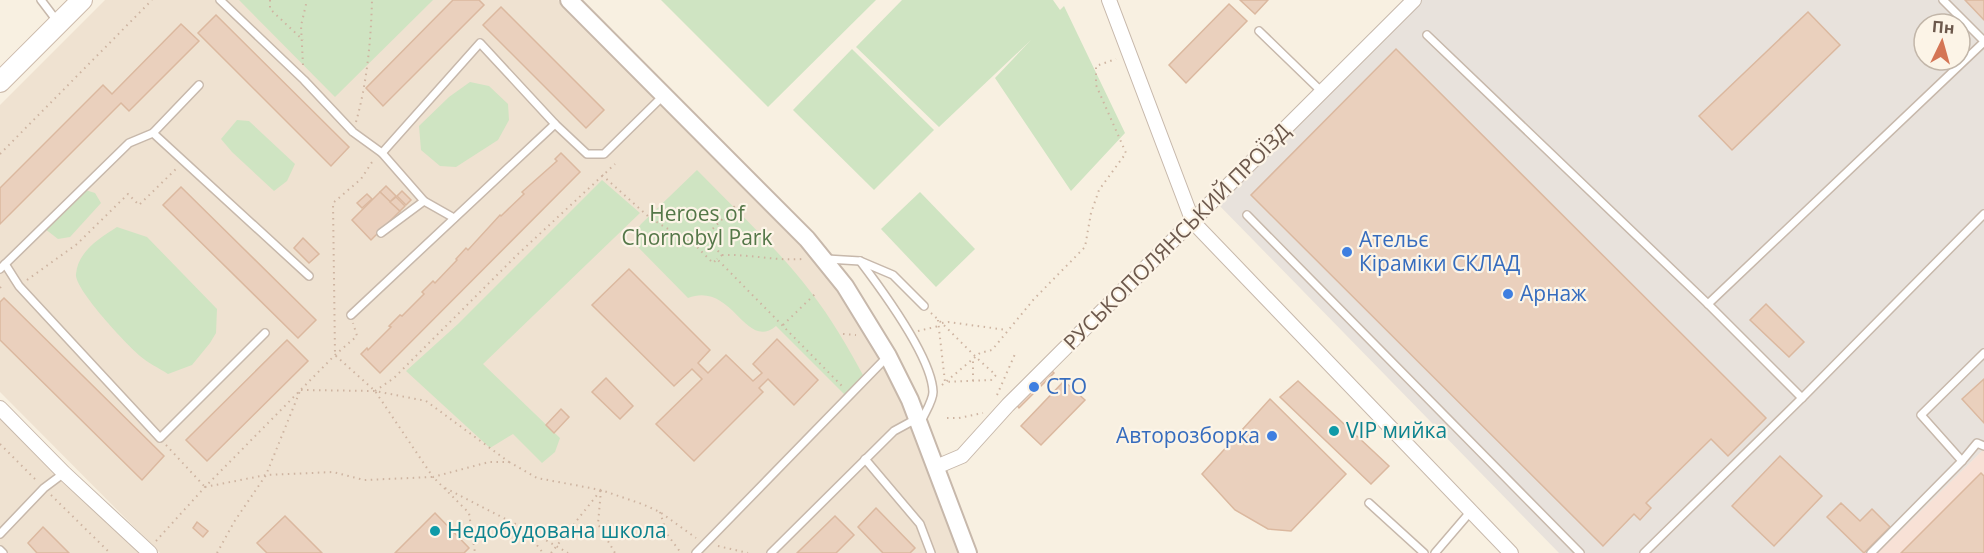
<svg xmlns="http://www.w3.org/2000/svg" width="1984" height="553" viewBox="0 0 1984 553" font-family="'Open Sans',sans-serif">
<rect width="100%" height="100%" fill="#f8f0e1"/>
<g fill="#efe2d1">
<polygon points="105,0 558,0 780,222 832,282 868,336 901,398 959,553 160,553 0,392 0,105"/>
<polygon points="0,413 139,553 0,553"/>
</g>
<polygon fill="#f8e1d6" points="1984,449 1984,553 1878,553"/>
<path fill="#e8e2dc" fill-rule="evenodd" d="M1419,0H1984V449L1878,553H1559L1213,199ZM1924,24H1960V60H1924Z"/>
<g fill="#cfe4c2">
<polygon points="239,0 433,0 335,97"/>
<polygon points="661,0 876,0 768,107"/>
<polygon points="902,0 1053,0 1060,10 1064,6 1125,133 1071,191 995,78 1031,40 939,127 856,47"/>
<polygon points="852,49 934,130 874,190 793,110"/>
<polygon points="470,82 489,86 508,104 509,120 498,140 456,167 440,166 421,150 419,126 449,97"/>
<polygon points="237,120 249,121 295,164 287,181 274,191 232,152 221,139"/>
<path d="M697,170C735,209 777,248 810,291C831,318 848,347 864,377L846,396L776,326C745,352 733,281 688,298L635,244L636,231L641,224Z"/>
<polygon points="602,180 640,213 483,364 560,438 555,452 542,463 513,434 490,448 406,371 458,324"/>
<polygon points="79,188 95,193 101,203 70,237 58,239 40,225"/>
<polygon points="920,192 975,249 936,287 881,229"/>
<path d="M117,227L147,237L217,309L216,333L210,343L192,365L168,374C159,368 148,363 140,356C127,345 74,289 76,274C78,251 100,238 117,227Z"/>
</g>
<g fill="#ead0bd" stroke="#dbb89f" stroke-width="1.5">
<polygon points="453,0 479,0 484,5 383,106 366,88"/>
<polygon points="1240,0 1268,0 1255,14"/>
<polygon points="1965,0 1984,0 1984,20"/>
<polygon points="1229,4 1247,21 1186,83 1169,65"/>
<polygon points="501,7 604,110 586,128 483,25"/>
<polygon points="1808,12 1840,45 1732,150 1699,116"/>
<polygon points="216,15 349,147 331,166 198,33"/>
<polygon points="181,24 199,41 129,111 121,103 0,224 0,188 103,85 112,94"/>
<polygon points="1396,49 1766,418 1728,456 1711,439 1646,503 1651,508 1640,520 1634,514 1603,546 1251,195"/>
<polygon points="561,153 580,172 380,373 361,354 367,348 368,350 391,327 389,326 400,315 402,316 424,294 422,292 433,281 435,283 457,260 456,259 466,248 468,250 500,215 501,216 524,194 522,192 557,161 555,159"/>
<polygon points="386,186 396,196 390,202 380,192"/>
<polygon points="181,187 316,320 298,338 163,205"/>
<polygon points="402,191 411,200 406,205 397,196"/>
<polygon points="380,192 400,211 371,240 352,220"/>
<polygon points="367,194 372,199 362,208 357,203"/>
<polygon points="396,197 405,206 400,211 390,202"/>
<polygon points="303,238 319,254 309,263 294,248"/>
<polygon points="629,269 710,350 698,363 708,373 726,355 753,381 762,373 753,364 777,339 818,380 794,405 768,379 759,388 763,392 694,461 656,424 702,379 692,369 674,386 592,305"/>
<polygon points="4,298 164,456 142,480 0,340 0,302"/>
<polygon points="1766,304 1804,342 1789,357 1750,320"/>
<polygon points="287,340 308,361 207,461 186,440"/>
<polygon points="1048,367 1054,373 1019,408 1014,402"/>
<polygon points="606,378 633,406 620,419 592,392"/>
<polygon points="1984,379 1984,423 1962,399"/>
<polygon points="1064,381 1085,400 1041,445 1021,426"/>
<polygon points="1298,381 1389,466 1371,484 1280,397"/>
<polygon points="1270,399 1346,474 1291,531 1268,529 1235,510 1202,474"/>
<polygon points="561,409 569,417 554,433 546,425"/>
<polygon points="1780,456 1822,496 1774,546 1732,506"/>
<polygon points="1981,473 1984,476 1984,553 1901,553"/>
<polygon points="1841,503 1860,521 1872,509 1890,527 1864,553 1827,517"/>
<polygon points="876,508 915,548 910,553 883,553 858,527"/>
<polygon points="435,513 469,548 464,553 395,553"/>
<polygon points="285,516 322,553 267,553 257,543"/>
<polygon points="835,516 854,535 836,553 797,553"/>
<polygon points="197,522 208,531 203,537 193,528"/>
<polygon points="43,527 69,553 37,553 28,543"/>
</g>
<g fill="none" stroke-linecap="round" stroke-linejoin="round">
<g stroke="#c7b8ab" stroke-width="10">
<g id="service">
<polyline points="41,0 57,21"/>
<polyline points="220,0 304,80 353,132 382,153 424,201 454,218"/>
<polyline points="1943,0 1984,41"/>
<polyline points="1259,31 1321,91"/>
<polyline points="1427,35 1708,304 1802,398 1644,553"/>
<polyline points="153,133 309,276"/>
<polyline points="382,153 480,43 555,124 587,154 604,154 664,95"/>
<polyline points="1247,215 1580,553"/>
<polyline points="381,233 424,201"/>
<polyline points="827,259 860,261 893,275 924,306"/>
<path d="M860,261C882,290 932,357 933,392C933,401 924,414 921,422"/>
<polyline points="5,264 19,286 160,438 265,333"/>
<polyline points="0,269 129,143 153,133 199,85"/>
<polyline points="1708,304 1984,42"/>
<polyline points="351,315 555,124"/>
<polyline points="1984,353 1921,415 1962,461 1977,443 1984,446"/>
<polyline points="1802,398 1984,214"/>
<polyline points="865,459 920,524 931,553"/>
<polyline points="1369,503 1424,553"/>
<polyline points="0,534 44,488 64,473"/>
<polyline points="0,550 3,553"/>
<polyline points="696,553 887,357"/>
<polyline points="771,553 894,431 916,419"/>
<polyline points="1435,553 1471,511"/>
<polyline points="1871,553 1962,461"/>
</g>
</g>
<g stroke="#c7b8ab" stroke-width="16">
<g id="minor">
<polyline points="1109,0 1193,222 1511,553"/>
<polyline points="0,408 64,473 150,553"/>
<polyline points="936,467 962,456 1008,405 1414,0"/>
</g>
</g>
<g stroke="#c7b8ab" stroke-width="20">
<polyline id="tertiary" points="569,0 807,239 845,286 888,356 910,400 968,553"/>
</g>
<g stroke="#ccbaab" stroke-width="22">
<polyline id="secondary" points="0,82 82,0"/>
</g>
<g stroke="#ceb4a1" stroke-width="2" stroke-dasharray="1.5 4.5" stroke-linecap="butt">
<polyline points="270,0 270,9 303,40"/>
<polyline points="303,65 301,26 307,0"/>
<path d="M356,122C367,83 371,40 372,0"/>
<polyline points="0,154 152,0"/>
<polyline points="602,175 650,218 696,246 713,263 717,259 843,387"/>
<polyline points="705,238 722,255 717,259"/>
<polyline points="696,246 736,205"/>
<path d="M722,255C749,254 775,261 803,259"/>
<polyline points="27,280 77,244 128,194 139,205 177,168"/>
<polyline points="0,288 3,283"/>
<path d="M931,313C953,333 973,356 996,375L991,380L945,382L938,320"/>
<polyline points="942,323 948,322 1007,330"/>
<polyline points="783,325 815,294"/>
<polyline points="918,331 939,326"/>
<polyline points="843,334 856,335"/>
<polyline points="973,381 973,359"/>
<polyline points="942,385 980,353 992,350 1034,299 1085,247 1091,213 1099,190 1126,153 1096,85 1096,66 1116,59"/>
<polyline points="301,390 375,391 426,401 509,462 489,462 433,477 375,391 335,355 333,203 361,179 374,159"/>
<polyline points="375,391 394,378 517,255 615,164"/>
<polyline points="997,395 1015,354"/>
<polyline points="947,418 959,418 983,413"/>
<polyline points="0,444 36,480"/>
<polyline points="166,445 205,487"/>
<polyline points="509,462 537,478 601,490 642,504 660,512 696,538"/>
<polyline points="205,487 266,475 333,472 364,480 433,477 469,513 475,553"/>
<polyline points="445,488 537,535 568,553"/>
<polyline points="601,490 598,524 615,553"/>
<polyline points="51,495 110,553"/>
<polyline points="660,512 667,534 681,553"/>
<polyline points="526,531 543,553"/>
<polyline points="156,541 205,487 335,355 357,336 353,323"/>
<polyline points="718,546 748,553"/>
<polyline points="217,553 234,522 266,475 300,391"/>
<polyline points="551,553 601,490"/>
</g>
<use href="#service" stroke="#fff" stroke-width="7"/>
<use href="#minor" stroke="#fff" stroke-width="14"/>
<use href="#tertiary" stroke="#fff" stroke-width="16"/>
<use href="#secondary" stroke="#fff" stroke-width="20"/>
</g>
<g fill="#3f7fe0" stroke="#fcf4e7" stroke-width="2">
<circle cx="1347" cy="252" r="6"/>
<circle cx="1508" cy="294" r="6"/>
<circle cx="1034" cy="387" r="6"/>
<circle cx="1272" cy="436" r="6"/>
</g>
<g fill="#0f9aa8" stroke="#fcf4e7" stroke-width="2">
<circle cx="1334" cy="431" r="6"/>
<circle cx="435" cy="531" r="6"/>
</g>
<g text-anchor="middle" stroke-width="4.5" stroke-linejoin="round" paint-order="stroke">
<g font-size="21" fill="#547748" stroke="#fcf4e7">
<text x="697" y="221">Heroes of<tspan x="697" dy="24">Chornobyl Park</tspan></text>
</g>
<g font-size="21" fill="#6c584c" stroke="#fcf4e7">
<text transform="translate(1177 237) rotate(-45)" y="7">РУСЬКОПОЛЯНСЬКИЙ ПРОЇЗД</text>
</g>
<g font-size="21" fill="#366cbe" stroke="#fcf4e7" text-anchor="start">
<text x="1359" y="247">Ательє<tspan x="1359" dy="24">Кіраміки СКЛАД</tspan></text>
<text x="1520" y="301">Арнаж</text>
<text x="1046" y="394">СТО</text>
<text x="1260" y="443" text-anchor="end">Авторозборка</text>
</g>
<g font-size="21" fill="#0d838f" stroke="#fcf4e7" text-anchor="start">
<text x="1346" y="438">VIP мийка</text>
<text x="447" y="538">Недобудована школа</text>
</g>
</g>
<g transform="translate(1942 42) rotate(5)"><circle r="28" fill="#fcf4e7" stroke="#c2b6a9" stroke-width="1.5"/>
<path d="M0-4.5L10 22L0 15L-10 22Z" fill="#d47555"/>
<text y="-9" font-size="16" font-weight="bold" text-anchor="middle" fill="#6c584c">Пн</text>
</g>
</svg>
